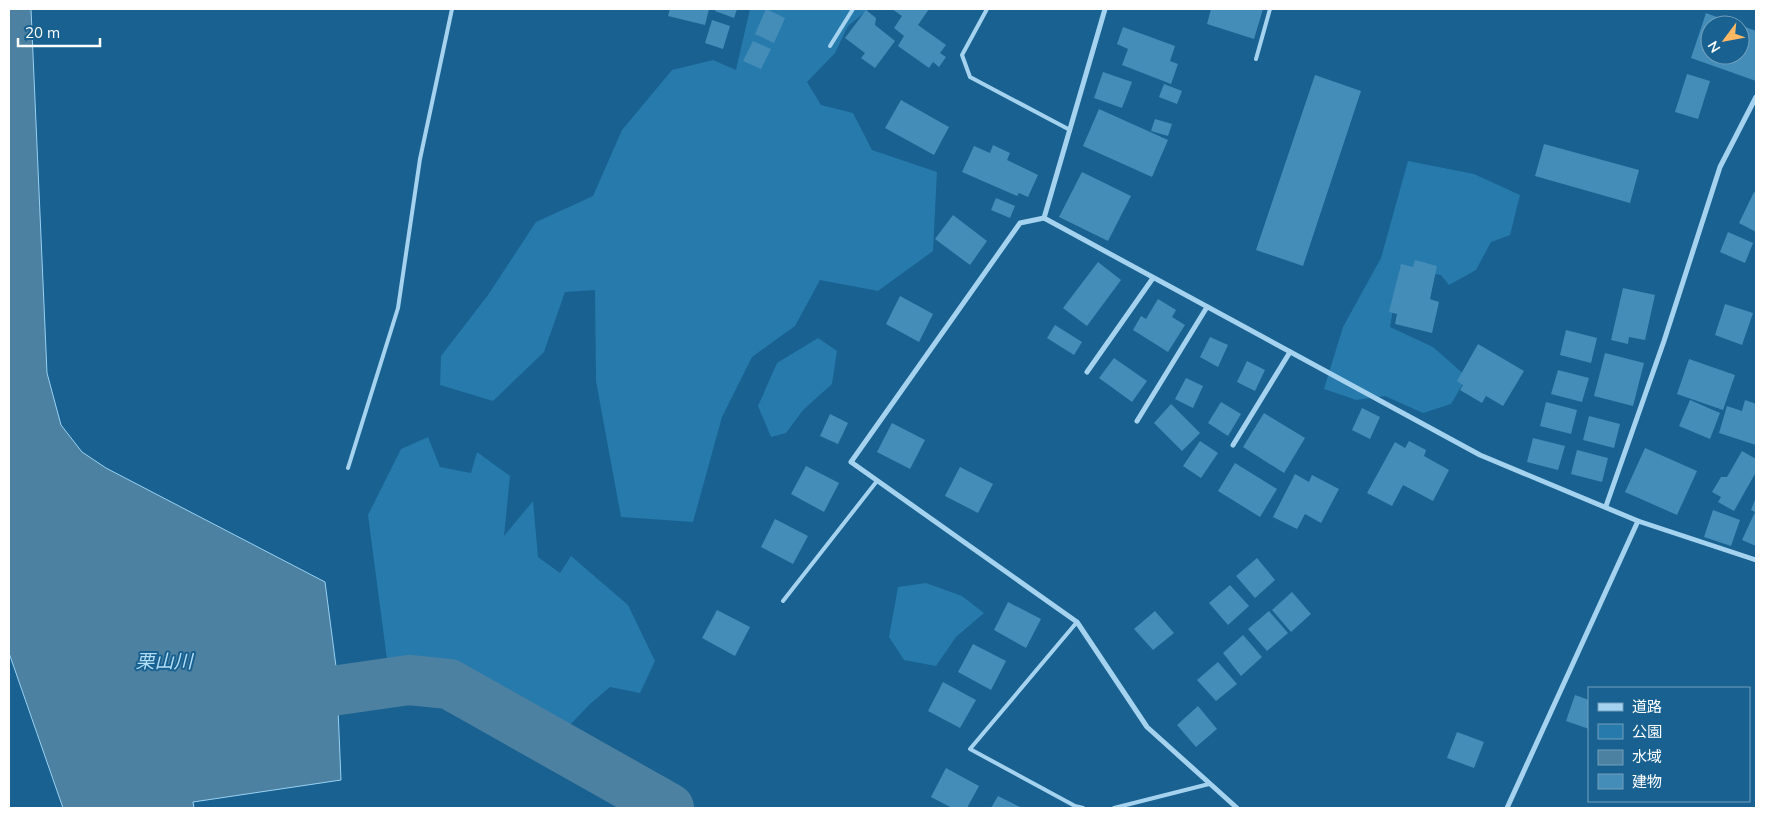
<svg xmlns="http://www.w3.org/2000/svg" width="1765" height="817" viewBox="0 0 1765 817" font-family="Mulish,'Noto Sans JP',sans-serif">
<rect width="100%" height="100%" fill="#186190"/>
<g fill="#277aac">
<polygon points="750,9 869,9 848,26 835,53 807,82 821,105 853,113 872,150 937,172 933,251 878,291 820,280 795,326 752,357 722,417 693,522 621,517 596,381 595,290 565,292 544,352 493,401 440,385 441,356 488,295 536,222 593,196 622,130 672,70 713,60 736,70"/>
<polygon points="1408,161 1474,174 1520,195 1510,235 1491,242 1476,270 1449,285 1441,275 1400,267 1390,327 1433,347 1467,377 1451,404 1423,413 1385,396 1356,400 1324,389 1343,327 1381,258"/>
<polygon points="818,338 837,351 832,384 803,410 786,433 771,437 758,406 777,363"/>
<polygon points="428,437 440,467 471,473 477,452 510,476 504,536 533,501 538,557 560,573 571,556 628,605 655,661 640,693 610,687 590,704 565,730 463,679 388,667 368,515 401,449"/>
<polygon points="926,583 962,596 984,613 956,637 936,666 904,660 889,637 898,587"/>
</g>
<polygon fill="#4d81a2" stroke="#98d1f2" points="9,9 31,9 47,373 61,425 82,452 106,468 325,582 337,674 358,675 359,701 338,709 341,780 193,802 194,808 63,808 9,653"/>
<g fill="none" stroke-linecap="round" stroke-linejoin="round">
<polyline stroke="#4d81a2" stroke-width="50" points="290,695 332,691 409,680 449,684 669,808"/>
</g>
<g fill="#448db9">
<polygon points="670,9 709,9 705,25 668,16"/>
<polygon points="716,9 737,9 734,18 715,11"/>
<polygon points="766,9 785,18 774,43 755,34"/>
<polygon points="892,9 929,9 918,25 946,45 940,53 946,57 939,67 933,62 929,68 898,46 904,36 894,28 902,16"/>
<polygon points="1211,9 1263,9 1254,39 1207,24"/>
<polygon points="866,10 876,18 875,25 895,41 875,68 861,58 865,53 845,38"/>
<polygon points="1706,13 1739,25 1710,25 1710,55 1740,55 1740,25 1756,31 1756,81 1691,58"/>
<polygon points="712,20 730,26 723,49 705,43"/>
<polygon points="1123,27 1175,46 1170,61 1178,64 1171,84 1122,65 1128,49 1117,44"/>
<polygon points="753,41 771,49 761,69 743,61"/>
<polygon points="1103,72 1132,82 1122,108 1094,98"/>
<polygon points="1687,74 1710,81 1698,119 1675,112"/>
<polygon points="1315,75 1361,91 1303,266 1256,250"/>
<polygon points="1164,84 1182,91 1177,104 1159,97"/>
<polygon points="901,100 949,127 934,155 885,128"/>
<polygon points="1099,109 1168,140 1152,177 1083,146"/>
<polygon points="1155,119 1172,124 1168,136 1151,131"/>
<polygon points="1544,144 1639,170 1630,203 1535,176"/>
<polygon points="993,145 1010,153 1007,160 1038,175 1028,197 1019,193 1017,196 962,172 974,146 990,153"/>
<polygon points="1082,172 1131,196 1108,241 1059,217"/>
<polygon points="1754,192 1756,193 1756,232 1739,223"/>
<polygon points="996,198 1015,206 1010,218 991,210"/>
<polygon points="953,215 987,241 970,265 935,239"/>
<polygon points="1728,232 1753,243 1745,263 1720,252"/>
<polygon points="1415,260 1437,266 1430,299 1439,302 1432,333 1395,324 1397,314 1389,312 1401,264 1413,267"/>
<polygon points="1098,262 1121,280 1087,326 1063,308"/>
<polygon points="1623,288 1655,295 1645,340 1629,337 1628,344 1611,340"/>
<polygon points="900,296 933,314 919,342 886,324"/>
<polygon points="1158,299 1176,310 1172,317 1185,325 1168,352 1133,330 1141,316 1146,319"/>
<polygon points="1725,304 1753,313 1742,345 1715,335"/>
<polygon points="1055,325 1082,342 1074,355 1047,338"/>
<polygon points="1566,330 1597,338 1591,363 1560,355"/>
<polygon points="1210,337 1228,345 1218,367 1200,357"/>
<polygon points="1478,344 1524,371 1503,406 1486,396 1482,403 1460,390 1463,385 1457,381"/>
<polygon points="1605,353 1644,363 1633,406 1594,396"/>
<polygon points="1114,358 1147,381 1132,402 1099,378"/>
<polygon points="1689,359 1735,375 1723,410 1677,394"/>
<polygon points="1247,361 1265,370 1255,391 1237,382"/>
<polygon points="1558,370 1589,378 1582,402 1551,394"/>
<polygon points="1186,378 1203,386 1193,408 1175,399"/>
<polygon points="1690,400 1720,413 1710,439 1679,426"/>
<polygon points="1745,400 1756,404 1756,445 1719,433 1727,406 1742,411"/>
<polygon points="1221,402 1241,414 1228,436 1208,423"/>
<polygon points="1546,402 1577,410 1571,434 1540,426"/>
<polygon points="1171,404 1200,433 1182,451 1154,423"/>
<polygon points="1362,408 1380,417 1370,439 1352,430"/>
<polygon points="1264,413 1305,438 1284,473 1243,447"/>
<polygon points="830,414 848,423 838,444 820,436"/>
<polygon points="1589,416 1620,424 1614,448 1583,440"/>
<polygon points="892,423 925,440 910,469 877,452"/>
<polygon points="1533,438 1565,446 1558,470 1527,462"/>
<polygon points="1200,441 1218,453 1201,478 1183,466"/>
<polygon points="1409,441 1426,450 1424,456 1449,470 1433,501 1403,485 1392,506 1367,493 1395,442 1405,448"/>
<polygon points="1645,448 1697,471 1677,515 1625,492"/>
<polygon points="1577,450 1608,458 1602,482 1571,474"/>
<polygon points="1742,451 1756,459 1756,472 1734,511 1718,502 1721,497 1712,492 1721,477 1727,477"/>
<polygon points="1235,463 1277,489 1260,517 1218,491"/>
<polygon points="806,466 839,483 824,512 791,494"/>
<polygon points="960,467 993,484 978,513 945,496"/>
<polygon points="1295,474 1309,482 1312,475 1339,489 1321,523 1305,514 1297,529 1273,517"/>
<polygon points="1756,497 1756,546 1742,540 1755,512 1751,510"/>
<polygon points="1713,510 1740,520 1731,546 1704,537"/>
<polygon points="775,519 808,536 793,564 761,547"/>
<polygon points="1257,558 1275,580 1255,598 1236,576"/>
<polygon points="1230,585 1249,606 1228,625 1209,603"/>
<polygon points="1292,592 1311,614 1291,632 1272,610"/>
<polygon points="1008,602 1041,619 1026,648 994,630"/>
<polygon points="717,610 750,627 735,656 702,638"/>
<polygon points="1155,611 1174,633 1153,650 1134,629"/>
<polygon points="1269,611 1288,633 1267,651 1248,629"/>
<polygon points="1243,635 1262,657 1241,676 1223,653"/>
<polygon points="973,644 1006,661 991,690 958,672"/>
<polygon points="1218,662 1237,684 1216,701 1197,680"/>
<polygon points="943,682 976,700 960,728 928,711"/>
<polygon points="1575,695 1589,700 1589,729 1566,721"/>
<polygon points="1198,706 1217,729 1196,747 1177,725"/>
<polygon points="1457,732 1484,742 1474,768 1447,758"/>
<polygon points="946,768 979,786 967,808 952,808 931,797"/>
<polygon points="998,796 1022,808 991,808"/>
</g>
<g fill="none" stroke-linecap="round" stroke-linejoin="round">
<g stroke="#a5d3ef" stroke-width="4">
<polyline points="987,9 962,55 970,77 1070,130"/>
<polyline points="830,46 853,9"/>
<polyline points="1256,59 1270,9"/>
<polyline points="348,468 398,308 420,159 452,9"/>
<polyline points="783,601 877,481"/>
<polyline points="1077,622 970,749 1075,806 1083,808"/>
<polyline points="1114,808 1209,784"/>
</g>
<g stroke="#a5d3ef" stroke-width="5">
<polyline points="1044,218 1105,9"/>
<polyline points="1087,372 1153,278"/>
<polyline points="1137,421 1207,307"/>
<polyline points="1233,445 1290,352"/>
<polyline points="1606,506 1664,341 1720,167 1756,97"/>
<polyline points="1237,808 1147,727 1077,622 851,462 1020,223 1044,218 1480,455 1638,521 1756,560"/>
<polyline points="1507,808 1638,521"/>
</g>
</g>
<g text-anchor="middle" stroke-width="4" stroke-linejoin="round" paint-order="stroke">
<g font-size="19" font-style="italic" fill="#b1ddf6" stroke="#186190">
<text x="164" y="668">栗山川</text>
</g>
</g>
<rect width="1765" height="817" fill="none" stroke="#ffffff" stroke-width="20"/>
<rect x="1588" y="687" width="162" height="115" fill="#186190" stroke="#74a0bc"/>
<rect x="1598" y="703" width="25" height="8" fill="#a5d3ef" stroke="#74a0bc"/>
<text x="1632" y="712" font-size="15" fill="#ffffff">道路</text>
<rect x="1598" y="724" width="25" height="15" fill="#277aac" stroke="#74a0bc"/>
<text x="1632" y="737" font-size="15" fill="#ffffff">公園</text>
<rect x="1598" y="750" width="25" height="15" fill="#4d81a2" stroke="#74a0bc"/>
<text x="1632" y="762" font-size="15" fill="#ffffff">水域</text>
<rect x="1598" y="774" width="25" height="15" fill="#448db9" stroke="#74a0bc"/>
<text x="1632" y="787" font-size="15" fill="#ffffff">建物</text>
<g transform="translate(1725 40) rotate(238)"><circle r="24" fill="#186190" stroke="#74a0bc"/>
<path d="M0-4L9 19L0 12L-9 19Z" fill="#ffb863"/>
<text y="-8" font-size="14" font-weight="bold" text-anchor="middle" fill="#ffffff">N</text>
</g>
<path d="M18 38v8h82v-8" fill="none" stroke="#ffffff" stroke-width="2.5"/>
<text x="25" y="38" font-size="15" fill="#ffffff" stroke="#186190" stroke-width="4" paint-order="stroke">20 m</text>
</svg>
